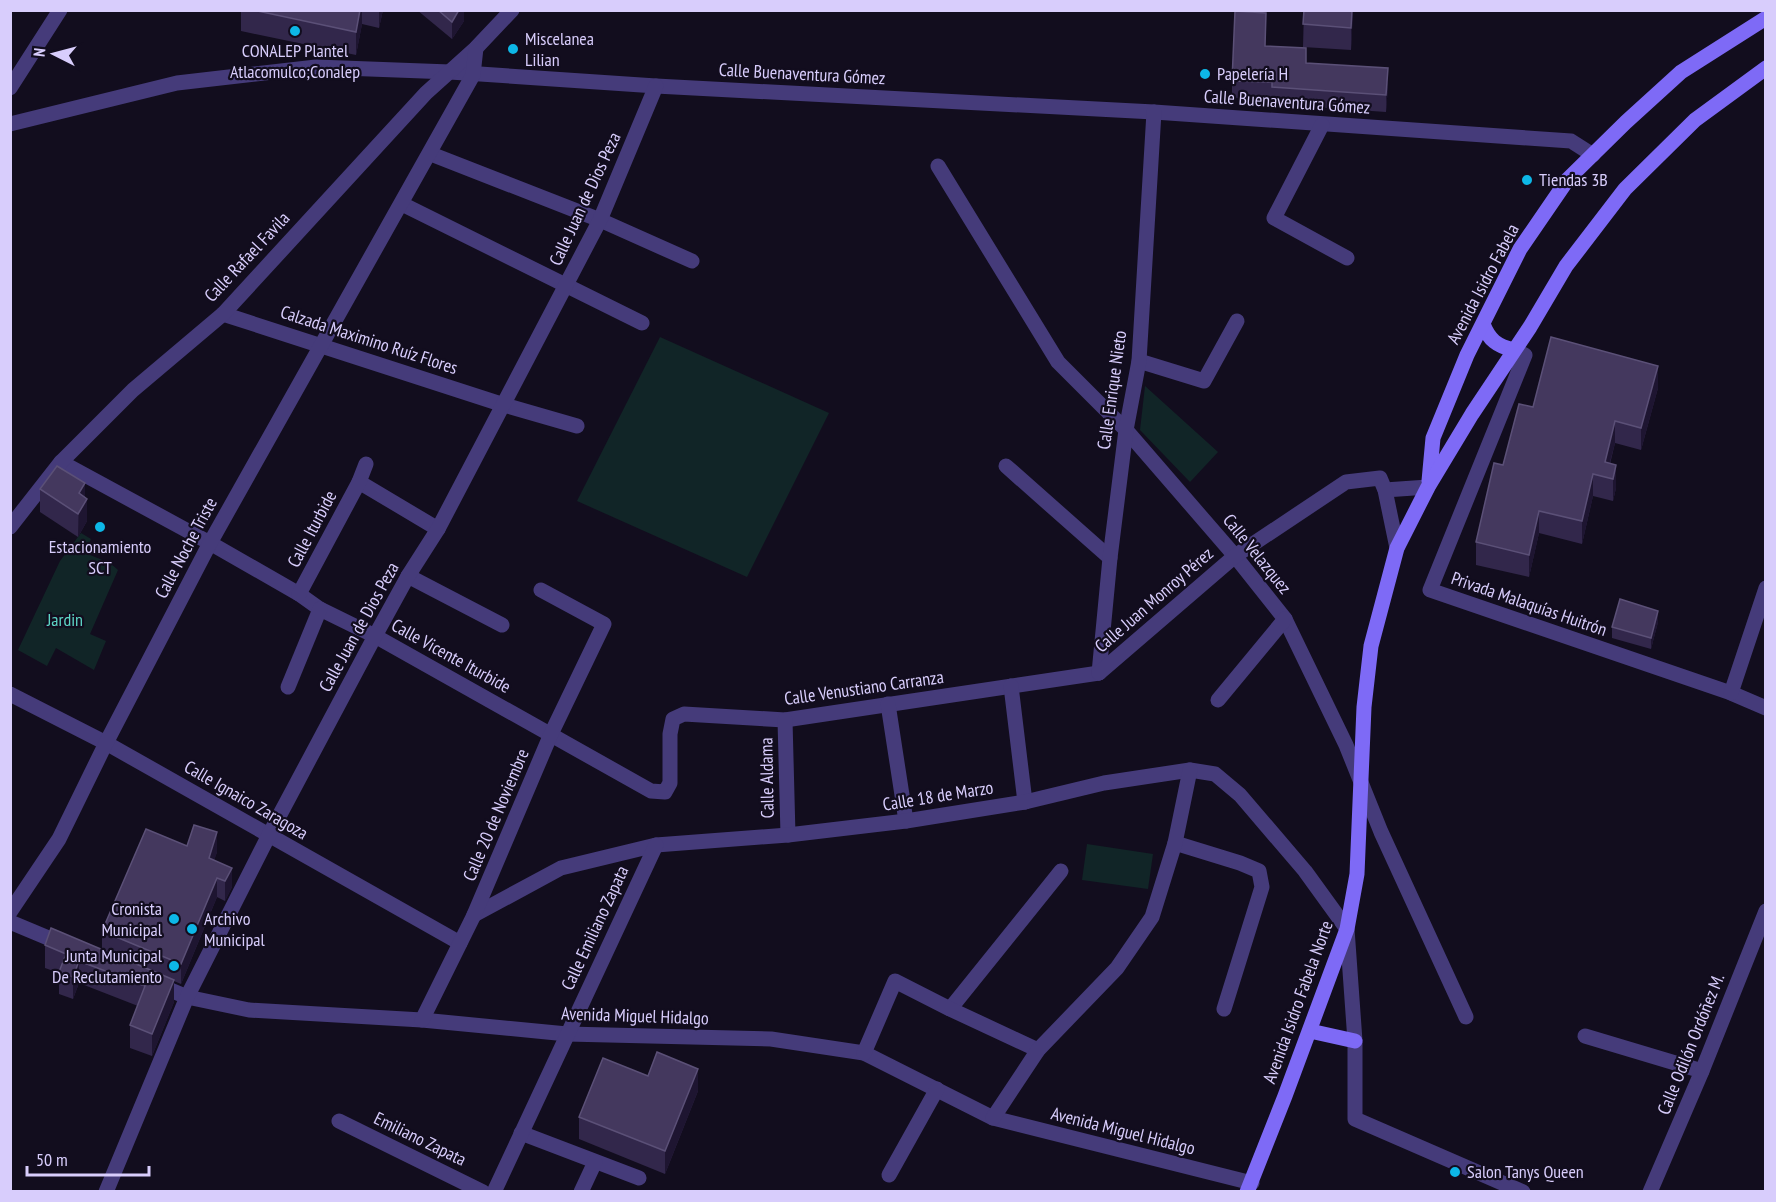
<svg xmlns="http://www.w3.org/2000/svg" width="1776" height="1202" viewBox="0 0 1776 1202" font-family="'PT Sans Narrow',sans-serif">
<rect width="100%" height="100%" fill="#120d1e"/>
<g fill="#112527">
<polygon points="660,337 829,413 747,577 577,501"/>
<polygon points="1145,386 1218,452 1190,482 1140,430"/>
<polygon points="81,533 91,539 85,553 110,563 118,570 90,634 106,641 94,670 56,648 47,666 18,650 60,561"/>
<polygon points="1087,844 1153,854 1148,889 1082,880"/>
</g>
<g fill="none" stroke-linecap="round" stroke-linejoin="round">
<g stroke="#453b7a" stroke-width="15">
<polyline points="10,88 60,10"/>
<polyline points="10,124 177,83 316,67 450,72 656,86 1154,112 1571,141 1593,155"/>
<polyline points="1322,125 1274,218 1347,258"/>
<polyline points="431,154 600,220 692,261"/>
<polyline points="938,166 1058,362 1126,430 1235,556 1285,619 1346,745 1381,832 1466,1017"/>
<polyline points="402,204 642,323"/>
<polyline points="223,314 504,405 577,426"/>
<polyline points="1514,350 1525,355 1430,590 1731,693 1766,708"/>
<polyline points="1139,361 1204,381 1237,321"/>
<polyline points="61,462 210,543 299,594 320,609 375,636 651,791 665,792 670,783 670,734 673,719 684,714 785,720 1099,673"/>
<polyline points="1006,466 1110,558"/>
<polyline points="359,482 438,529"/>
<polyline points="1385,490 1428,487"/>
<polyline points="10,527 61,462 133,390 223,314 426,93 476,48 512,10"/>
<polyline points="408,576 502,625"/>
<polyline points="299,594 359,482 366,464"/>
<polyline points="1099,673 1110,558 1126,430 1139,361 1154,112"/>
<polyline points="1099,673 1235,556 1346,482 1380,478 1385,490 1397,548"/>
<polyline points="1011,686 1025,802"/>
<polyline points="288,687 320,609"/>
<polyline points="1731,693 1766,588"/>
<polyline points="10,694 106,743 460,943"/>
<polyline points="1218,700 1285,619"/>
<polyline points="888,704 906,821"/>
<polyline points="785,720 788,835"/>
<polyline points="1175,843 1240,863 1259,871 1262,887 1224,1009"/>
<polyline points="10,912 59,839 106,743 210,543 473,75 476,48"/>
<polyline points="474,915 561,868 656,845 788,835 906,821 1025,802 1104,783 1190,770 1215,774 1240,795 1305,871 1347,929 1355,1041 1355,1119 1523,1192"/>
<polyline points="10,922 65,945"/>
<polyline points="156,984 187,997 249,1010 422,1020 567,1034 771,1039 864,1053 993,1118 1252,1183"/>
<polyline points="950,1009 1061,871"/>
<polyline points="422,1020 474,915 551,734 604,624 541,590"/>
<polyline points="1585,1036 1702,1071"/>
<polyline points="864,1053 895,981 950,1009 1038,1050"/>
<polyline points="993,1118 1038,1050 1117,968 1152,917 1175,843 1190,770"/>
<polyline points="339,1121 483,1192"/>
<polyline points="521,1133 639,1178"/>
<polyline points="889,1175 937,1089"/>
<polyline points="106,1192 187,997 269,835 375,636 408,576 438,529 600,220 656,86"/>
<polyline points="494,1192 656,845"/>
<polyline points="581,1192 595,1162"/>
<polyline points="1650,1192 1702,1071 1766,911"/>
</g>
<g stroke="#7e6af6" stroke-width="15">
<path d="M1483,324C1489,340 1497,346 1514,350"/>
<polyline points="1429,481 1433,438 1467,355 1520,249 1568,179 1626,122 1681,72 1766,18"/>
<polyline points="1310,1031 1355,1041"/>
<polyline points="1247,1192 1285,1096 1347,929 1357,874 1364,707 1371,646 1397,548 1428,487 1472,414 1530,327 1566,266 1625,189 1695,120 1766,68"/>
</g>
</g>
<g fill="#32274b">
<polygon points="241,10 383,10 379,28 362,24 356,55 241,31"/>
<polygon points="417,10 464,10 464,21 452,39"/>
<polygon points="1304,10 1353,10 1351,50 1303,47"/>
<polygon points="1266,30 1265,46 1306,63 1388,85 1386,112 1272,104 1272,99 1232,98 1232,81"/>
<polygon points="1658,388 1641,450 1615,443 1610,464 1616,488 1613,501 1593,496 1582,544 1539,533 1529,577 1476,565 1476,542 1503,465"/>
<polygon points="40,489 85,498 87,521 78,537 40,512"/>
<polygon points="1658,622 1651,649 1612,638 1612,627"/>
<polygon points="187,846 217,852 214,860 232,887 225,901 217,897 181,984 174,981 174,1002 152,1056 130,1048 130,1025 138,1006 79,983 73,999 59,994 59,973 45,968 45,945 102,949 102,931"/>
<polygon points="648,1076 698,1091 665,1174 579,1139 579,1117"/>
</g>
<g fill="#1e1531">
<polygon points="360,10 362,10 362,24 356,55 356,32"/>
<polygon points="379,10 383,10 379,28"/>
<polygon points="458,10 464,10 464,21 452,39 452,22"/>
<polygon points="1352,10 1353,10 1351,50 1351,28"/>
<polygon points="1388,68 1388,85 1386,112 1386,95"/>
<polygon points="1658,366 1658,388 1641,450 1641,428"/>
<polygon points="1615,421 1615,443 1606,477 1605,462"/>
<polygon points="1616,465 1616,488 1613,501 1613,479"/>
<polygon points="1593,474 1593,496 1582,544 1582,521"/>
<polygon points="85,483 85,502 87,499 87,521 78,537 79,493"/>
<polygon points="1539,511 1539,533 1529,577 1529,555"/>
<polygon points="1658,611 1658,622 1651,649 1651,638"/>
<polygon points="217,832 217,852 209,877 209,858"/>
<polygon points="232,868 232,887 225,901 225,881"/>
<polygon points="217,878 217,897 181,984 181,964"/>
<polygon points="79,961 79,983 73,999 73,977"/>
<polygon points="174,980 174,1002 152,1056 152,1034"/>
<polygon points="698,1069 698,1091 665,1174 665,1151"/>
</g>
<g fill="#44385e" stroke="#5b5077" stroke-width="1.5">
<polygon points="253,10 360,10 356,32"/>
<polygon points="438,10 459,10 452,22"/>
<polygon points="1304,10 1352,10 1351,28 1303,24"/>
<polygon points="1235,11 1266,13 1265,46 1306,48 1306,63 1388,68 1386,95 1272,87 1272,82 1232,81"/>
<polygon points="1551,337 1658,366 1641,428 1615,421 1605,462 1616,465 1613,479 1593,474 1582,521 1539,511 1529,555 1476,542 1494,463 1503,465 1519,404 1533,407"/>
<polygon points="57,466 85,483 79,493 87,499 78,514 40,489"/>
<polygon points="1620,599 1658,611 1651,638 1612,627"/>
<polygon points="194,825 217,832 209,858 232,868 225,881 217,878 181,964 102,931 146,829 187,846"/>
<polygon points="51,928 174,980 152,1034 130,1025 145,986 79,961 73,977 59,972 66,954 45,945"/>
<polygon points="657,1052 698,1069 665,1151 579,1117 603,1058 648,1076"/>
</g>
<g fill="#0db7e7" stroke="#120d1e" stroke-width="2">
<circle cx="295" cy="31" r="6"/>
<circle cx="513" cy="49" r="6"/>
<circle cx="1205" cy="74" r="6"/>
<circle cx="1527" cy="180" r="6"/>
<circle cx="100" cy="527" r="6"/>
<circle cx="174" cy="919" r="6"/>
<circle cx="192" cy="929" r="6"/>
<circle cx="174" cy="966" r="6"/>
<circle cx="1455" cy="1172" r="6"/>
</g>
<g text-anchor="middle" stroke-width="4.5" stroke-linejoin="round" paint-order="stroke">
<g font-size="18" fill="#d8cdfc" stroke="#120d1e" text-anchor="start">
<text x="525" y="45">Miscelanea<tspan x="525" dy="21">Lilian</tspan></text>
<text x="295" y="57" text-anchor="middle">CONALEP Plantel<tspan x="295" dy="21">Atlacomulco;Conalep</tspan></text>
<text x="1217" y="80">Papelería H</text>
<text x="1539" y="186">Tiendas 3B</text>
<text x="100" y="553" text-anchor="middle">Estacionamiento<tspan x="100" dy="21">SCT</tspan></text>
<text x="162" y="915" text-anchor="end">Cronista<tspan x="162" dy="21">Municipal</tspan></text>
<text x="204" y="925">Archivo<tspan x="204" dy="21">Municipal</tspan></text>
<text x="162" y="962" text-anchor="end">Junta Municipal<tspan x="162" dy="21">De Reclutamiento</tspan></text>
<text x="1467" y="1178">Salon Tanys Queen</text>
</g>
<g font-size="18" fill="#d8cdfc" stroke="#120d1e">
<text transform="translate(802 74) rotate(3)" y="6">Calle Buenaventura Gómez</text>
<text transform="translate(1287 102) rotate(4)" y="6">Calle Buenaventura Gómez</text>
<text transform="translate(585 199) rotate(-65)" y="6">Calle Juan de Dios Peza</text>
<text transform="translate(247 257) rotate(-47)" y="6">Calle Rafael Favila</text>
<text transform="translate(1483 284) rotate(-62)" y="6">Avenida Isidro Fabela</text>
<text transform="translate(369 340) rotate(18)" y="6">Calzada Maximino Ruíz Flores</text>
<text transform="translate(1112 390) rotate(-82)" y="6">Calle Enrique Nieto</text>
<text transform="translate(312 529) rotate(-62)" y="6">Calle Iturbide</text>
<text transform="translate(186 548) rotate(-62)" y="6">Calle Noche Triste</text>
<text transform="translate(1257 554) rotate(51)" y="6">Calle Velazquez</text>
<text transform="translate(1154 600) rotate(-41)" y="6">Calle Juan Monroy Pérez</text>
<text transform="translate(1529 604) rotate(19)" y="6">Privada Malaquías Huitrón</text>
<text transform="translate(359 627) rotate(-61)" y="6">Calle Juan de Dios Peza</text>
<text transform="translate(451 656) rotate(29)" y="6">Calle Vicente Iturbide</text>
<text transform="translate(864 688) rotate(-8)" y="6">Calle Venustiano Carranza</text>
<text transform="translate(767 778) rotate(-91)" y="6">Calle Aldama</text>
<text transform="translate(938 796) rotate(-9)" y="6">Calle 18 de Marzo</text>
<text transform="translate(246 800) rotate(30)" y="6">Calle Ignaico Zaragoza</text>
<text transform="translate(496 815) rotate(-67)" y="6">Calle 20 de Noviembre</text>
<text transform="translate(595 928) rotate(-65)" y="6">Calle Emiliano Zapata</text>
<text transform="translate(1298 1002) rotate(-70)" y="6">Avenida Isidro Fabela Norte</text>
<text transform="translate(635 1016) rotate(2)" y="6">Avenida Miguel Hidalgo</text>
<text transform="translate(1691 1044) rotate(-68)" y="6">Calle Odilón Ordóñez M.</text>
<text transform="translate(1123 1131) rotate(14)" y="6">Avenida Miguel Hidalgo</text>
<text transform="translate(420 1139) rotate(26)" y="6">Emiliano Zapata</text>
</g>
<g font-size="18" fill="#5ed7c7" stroke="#120d1e">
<text x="65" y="626">Jardin</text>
</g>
</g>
<rect width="1776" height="1202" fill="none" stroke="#d8cdfc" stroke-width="24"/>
<g transform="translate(54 54) rotate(276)" stroke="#120d1e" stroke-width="4.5" paint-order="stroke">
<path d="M0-4.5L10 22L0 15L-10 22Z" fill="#d8cdfc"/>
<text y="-9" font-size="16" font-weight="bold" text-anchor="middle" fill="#d8cdfc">N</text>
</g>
<path d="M27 1166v9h122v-9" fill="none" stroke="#d8cdfc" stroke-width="3"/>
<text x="36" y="1166" font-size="18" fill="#d8cdfc" stroke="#120d1e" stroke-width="4.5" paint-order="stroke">50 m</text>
</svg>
